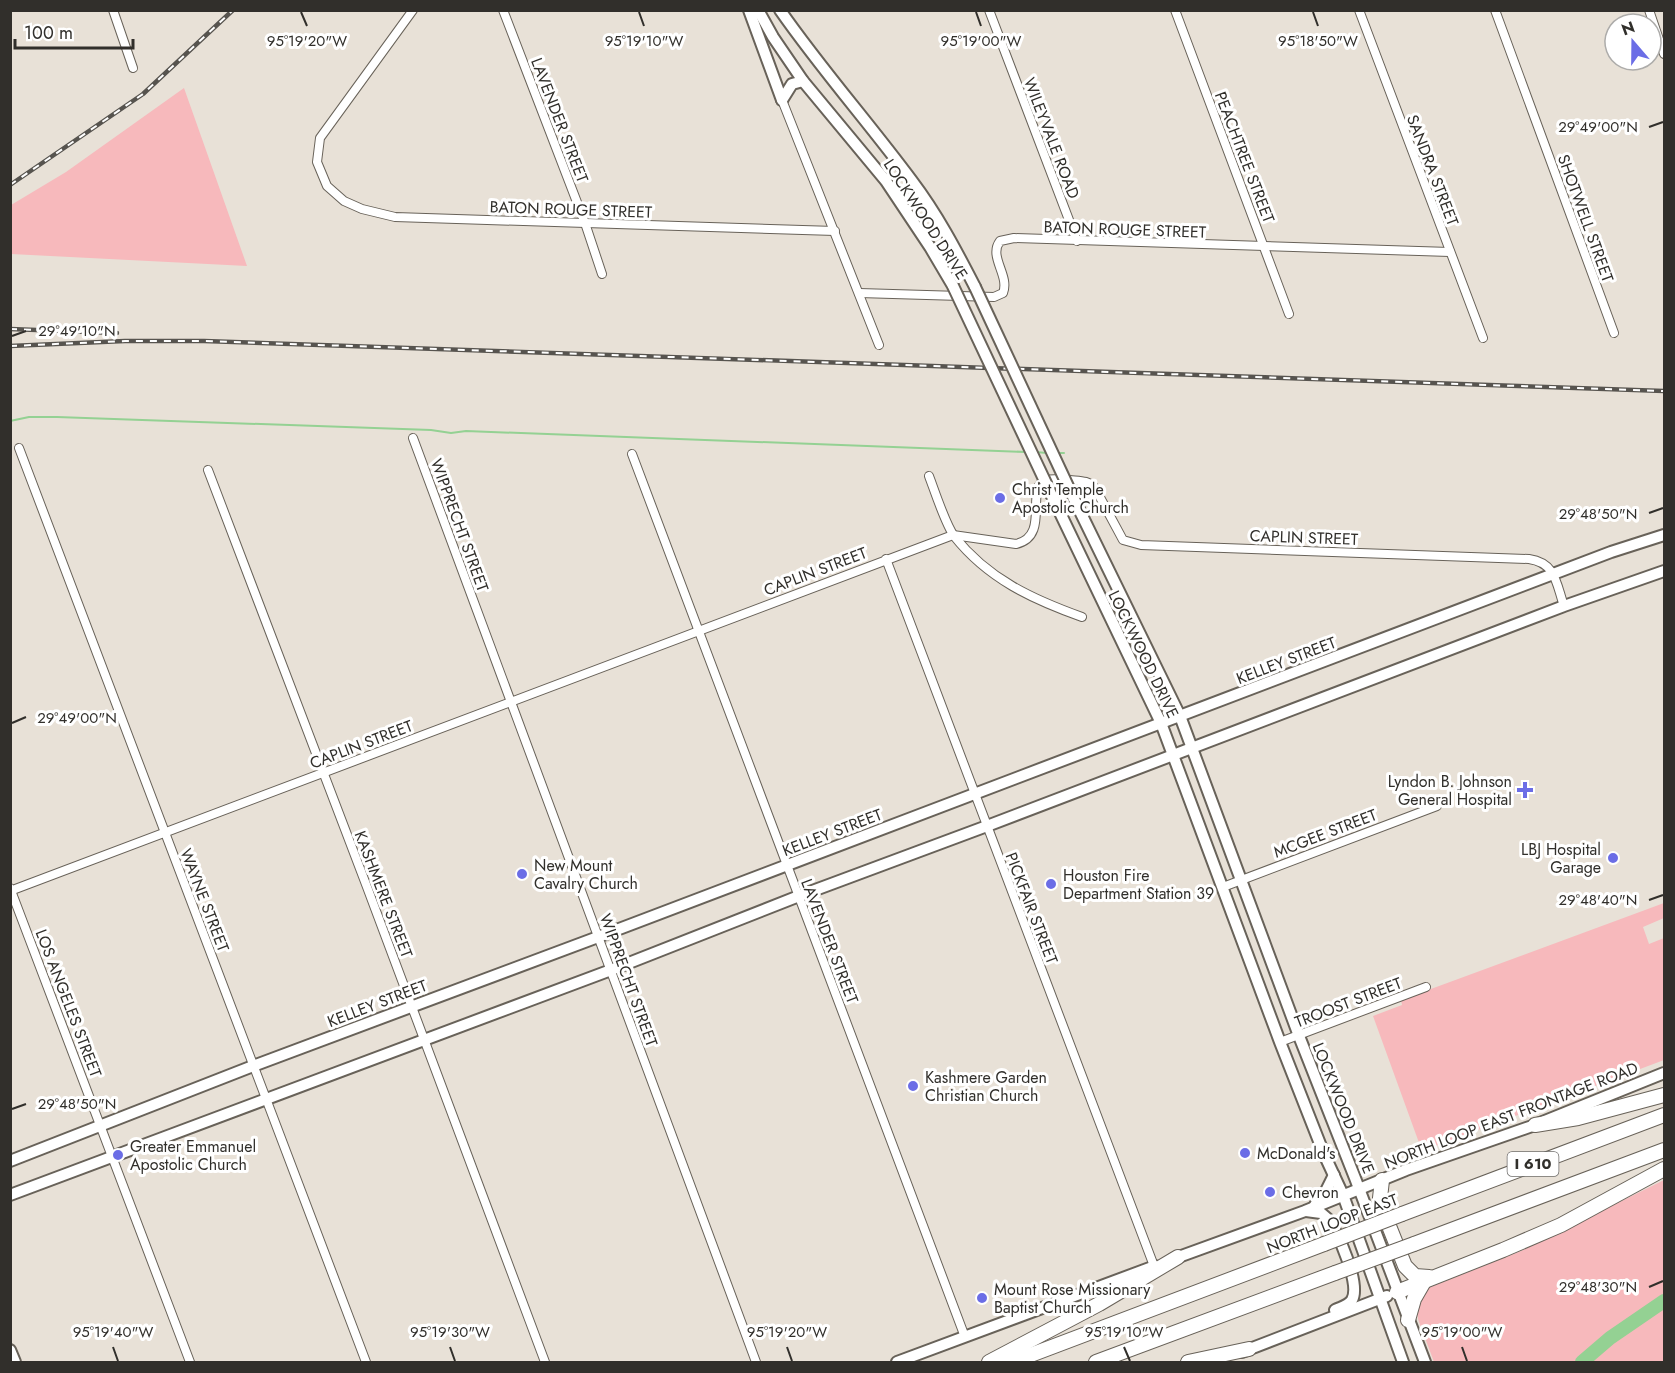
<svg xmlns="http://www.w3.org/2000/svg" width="1675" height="1373" viewBox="0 0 1675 1373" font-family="Jost,sans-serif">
<rect width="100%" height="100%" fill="#e8e1d7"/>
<g fill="#f7b9bc">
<polygon points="184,88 247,266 11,254 11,205 66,172"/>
<polygon points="1664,903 1664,918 1643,927 1649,944 1664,938 1664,1060 1422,1151 1373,1016 1402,1005 1401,1000"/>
<polygon points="1664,1180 1664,1362 1434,1362 1418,1319 1416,1304 1423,1290 1521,1251"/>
</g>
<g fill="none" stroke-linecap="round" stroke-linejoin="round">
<g stroke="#94d193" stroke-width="2">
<polyline points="10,421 29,417 57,417 431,430 451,433 466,431 1026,452"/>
<polyline points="1035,452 1047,453"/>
<polyline points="1056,453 1064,453"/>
</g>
<polyline stroke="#94d193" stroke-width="14" points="1582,1362 1610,1338 1664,1301"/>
<g stroke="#686259" stroke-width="10">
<g id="street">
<polyline points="113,10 133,68"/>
<polyline points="413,10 320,138 317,162 327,186 344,201 362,209 395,217 835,231"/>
<polyline points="503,10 585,223 602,274"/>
<polyline points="989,10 1077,241"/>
<polyline points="1175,10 1289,314"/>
<polyline points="1359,10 1483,338"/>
<polyline points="1495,10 1614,333"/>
<polyline points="1649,10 1664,54"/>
<polyline points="782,100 879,345"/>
<path d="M859,293L994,297L1003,293C1010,275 988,257 1000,241L1014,238L1450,252"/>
<polyline points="413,438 756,1362"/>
<polyline points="19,448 366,1362"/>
<polyline points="632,454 965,1337"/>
<polyline points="208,470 367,887 545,1362"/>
<path d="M929,476C935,492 945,523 954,536C988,579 1032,599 1082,617"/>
<polyline points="886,559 1154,1266"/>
<polyline points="1223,887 1437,806"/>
<polyline points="10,888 190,1362"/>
<path d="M10,891L953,535L1016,544C1052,536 1023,485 1047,480C1053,478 1063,480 1070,480C1080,481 1088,480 1095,488L1123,540L1141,545L1529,559C1556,563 1556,583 1564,606"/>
<polyline points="1280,1042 1426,987"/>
</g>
</g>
<g stroke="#686259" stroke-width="14">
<g id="secondary">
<polyline points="749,10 782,100"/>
<polyline points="758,10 773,37 803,81 886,181 930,247 953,286"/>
<path d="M780,10C821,69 869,123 912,181C937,214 956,250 975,287"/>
<polyline points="782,100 792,84 803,81"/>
<polyline points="1052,496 1161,723 1280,1042 1324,1154 1343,1195 1403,1362"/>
<polyline points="1073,497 1180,716 1299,1036 1355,1178 1425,1362"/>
<polyline points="10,1161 253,1066 598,937 1611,552 1664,535"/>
<polyline points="10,1195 611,970 799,896 987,826 1564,606 1664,571"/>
<polyline points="1315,1205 1326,1191 1334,1175"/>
<path d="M1306,1211L1321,1213L1328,1219C1338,1233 1361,1284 1352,1300C1348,1306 1341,1307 1335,1310"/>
<polyline points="1173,1259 1305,1211 1406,1170 1535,1125 1664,1073"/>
<polyline points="10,1350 15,1362"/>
<polyline points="1242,1352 1387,1296"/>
<polyline points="897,1362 1155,1266"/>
</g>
</g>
<g stroke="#686259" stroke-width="16">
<g id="highway">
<polyline points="1535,1125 1578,1118 1664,1095"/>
<polyline points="1382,1180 1380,1198 1383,1211 1405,1266 1415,1276 1429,1277"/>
<polyline points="1402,1214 1664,1115"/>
<polyline points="1414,1244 1664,1150"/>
<polyline points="1397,1292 1503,1250 1561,1225 1664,1169"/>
<polyline points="1408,1320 1414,1299 1425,1280"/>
<polyline points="989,1362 1099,1304 1178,1257"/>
<polyline points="1012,1362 1324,1244"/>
<polyline points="1096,1362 1335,1273"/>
<polyline points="1188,1362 1249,1349"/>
</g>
</g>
<use href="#street" stroke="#fff" stroke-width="8"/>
<use href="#secondary" stroke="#fff" stroke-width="10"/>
<use href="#highway" stroke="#fff" stroke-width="14"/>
<g stroke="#57544f" stroke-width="4.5">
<g id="rail">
<polyline points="10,185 143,94 233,10"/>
<polyline points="10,329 117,333"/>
<polyline points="10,346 125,341 204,341 1664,391"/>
</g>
</g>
<use href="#rail" stroke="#fff" stroke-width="2" stroke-dasharray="7" stroke-linecap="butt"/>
<g stroke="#686259" stroke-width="14" stroke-linecap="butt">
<g id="secondary-bridge">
<polyline points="953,286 1052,496"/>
<polyline points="975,287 1073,497"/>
</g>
</g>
<g stroke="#686259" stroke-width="16" stroke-linecap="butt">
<g id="highway-bridge">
<polyline points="1324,1244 1402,1214"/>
<polyline points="1335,1273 1414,1244"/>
</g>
</g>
<use href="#secondary-bridge" stroke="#fff" stroke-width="10"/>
<use href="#highway-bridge" stroke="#fff" stroke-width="14"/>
</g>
<path fill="none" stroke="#312f2b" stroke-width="2" d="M301,12L307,26M639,12L644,26M976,12L981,26M1313,12L1318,26M1649,127L1663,122M12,336L26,331M1649,513L1663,508M12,723L26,717M1649,900L1663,895M12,1109L26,1104M1649,1287L1663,1281M113,1347L118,1361M450,1347L455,1361M787,1347L792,1361M1124,1347L1130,1361M1462,1347L1467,1361"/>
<g fill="#6b6de6" stroke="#fff" stroke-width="2">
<circle cx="1000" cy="498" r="6"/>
<path d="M1522 781h6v6h6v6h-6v6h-6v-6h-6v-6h6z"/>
<circle cx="1613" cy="858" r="6"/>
<circle cx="522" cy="874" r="6"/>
<circle cx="1051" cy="884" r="6"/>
<circle cx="913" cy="1086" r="6"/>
<circle cx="1245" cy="1153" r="6"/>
<circle cx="118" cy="1155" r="6"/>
<circle cx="1270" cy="1192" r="6"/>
<circle cx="982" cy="1298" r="6"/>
</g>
<g text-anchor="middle" stroke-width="6" stroke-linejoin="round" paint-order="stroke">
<rect fill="#fff" stroke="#6f6d6b" stroke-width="1.5" x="1507.5" y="1152" width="51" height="24" rx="4.5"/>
<g font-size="15" font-weight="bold" fill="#312f2b">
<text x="1533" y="1169">I 610</text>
</g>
<g font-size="16" fill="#312f2b" stroke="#fff">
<text transform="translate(560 120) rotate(69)" y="6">LAVENDER STREET</text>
<text transform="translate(1052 138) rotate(69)" y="6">WILEYVALE ROAD</text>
<text transform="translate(1245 157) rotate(69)" y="6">PEACHTREE STREET</text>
<text transform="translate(1433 170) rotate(69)" y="6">SANDRA STREET</text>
<text transform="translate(571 209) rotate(2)" y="6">BATON ROUGE STREET</text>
<text transform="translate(1586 218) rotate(70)" y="6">SHOTWELL STREET</text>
<text transform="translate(926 219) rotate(57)" y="6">LOCKWOOD DRIVE</text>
<text transform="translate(1125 229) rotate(2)" y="6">BATON ROUGE STREET</text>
<text transform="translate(460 525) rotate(70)" y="6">WIPPRECHT STREET</text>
<text transform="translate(1304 537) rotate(2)" y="6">CAPLIN STREET</text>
<text transform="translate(815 571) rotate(-21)" y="6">CAPLIN STREET</text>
<text transform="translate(1144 654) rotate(64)" y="6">LOCKWOOD DRIVE</text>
<text transform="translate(1286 660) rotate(-21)" y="6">KELLEY STREET</text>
<text transform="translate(361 744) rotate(-21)" y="6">CAPLIN STREET</text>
<text transform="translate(832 832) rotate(-21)" y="6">KELLEY STREET</text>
<text transform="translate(1325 833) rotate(-21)" y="6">MCGEE STREET</text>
<text transform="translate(384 894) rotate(69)" y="6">KASHMERE STREET</text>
<text transform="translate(205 900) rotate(69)" y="6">WAYNE STREET</text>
<text transform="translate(1032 908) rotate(69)" y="6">PICKFAIR STREET</text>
<text transform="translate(830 941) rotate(69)" y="6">LAVENDER STREET</text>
<text transform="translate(629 980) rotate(70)" y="6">WIPPRECHT STREET</text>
<text transform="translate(1348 1002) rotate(-21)" y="6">TROOST STREET</text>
<text transform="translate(69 1003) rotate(69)" y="6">LOS ANGELES STREET</text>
<text transform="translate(377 1003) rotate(-21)" y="6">KELLEY STREET</text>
<text transform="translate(1344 1108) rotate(68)" y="6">LOCKWOOD DRIVE</text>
<text transform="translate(1511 1115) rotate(-21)" y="6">NORTH LOOP EAST FRONTAGE ROAD</text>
<text transform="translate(1332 1223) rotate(-21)" y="6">NORTH LOOP EAST</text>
</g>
<g font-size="16" fill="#312f2b" stroke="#fff" text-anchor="start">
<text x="1012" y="495">Christ Temple<tspan x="1012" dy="18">Apostolic Church</tspan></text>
<text x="1512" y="787" text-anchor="end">Lyndon B. Johnson<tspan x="1512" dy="18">General Hospital</tspan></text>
<text x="1601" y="855" text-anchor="end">LBJ Hospital<tspan x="1601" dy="18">Garage</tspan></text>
<text x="534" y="871">New Mount<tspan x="534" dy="18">Cavalry Church</tspan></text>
<text x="1063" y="881">Houston Fire<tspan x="1063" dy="18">Department Station 39</tspan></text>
<text x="925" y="1083">Kashmere Garden<tspan x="925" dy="18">Christian Church</tspan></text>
<text x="130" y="1152">Greater Emmanuel<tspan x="130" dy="18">Apostolic Church</tspan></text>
<text x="1257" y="1159">McDonald's</text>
<text x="1282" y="1198">Chevron</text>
<text x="994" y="1295">Mount Rose Missionary<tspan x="994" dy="18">Baptist Church</tspan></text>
</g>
</g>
<g font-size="15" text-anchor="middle" fill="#312f2b" stroke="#fff" stroke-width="6" stroke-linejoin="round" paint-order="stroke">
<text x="307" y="46">95°19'20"W</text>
<text x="644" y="46">95°19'10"W</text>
<text x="981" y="46">95°19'00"W</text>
<text x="1318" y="46">95°18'50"W</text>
<text x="1598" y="132">29°49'00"N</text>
<text x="77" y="336">29°49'10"N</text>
<text x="1598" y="519">29°48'50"N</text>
<text x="77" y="723">29°49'00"N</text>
<text x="1598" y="905">29°48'40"N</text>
<text x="77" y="1109">29°48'50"N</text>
<text x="1598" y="1292">29°48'30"N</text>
<text x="113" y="1337">95°19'40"W</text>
<text x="450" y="1337">95°19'30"W</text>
<text x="787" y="1337">95°19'20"W</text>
<text x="1124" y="1337">95°19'10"W</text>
<text x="1462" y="1337">95°19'00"W</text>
</g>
<rect width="1675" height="1373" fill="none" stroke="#312f2b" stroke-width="24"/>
<g transform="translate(1633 42) rotate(340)"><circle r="28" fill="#ffffff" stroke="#adacaa" stroke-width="1.5"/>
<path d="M0-4.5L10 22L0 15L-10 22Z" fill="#6b6de6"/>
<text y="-9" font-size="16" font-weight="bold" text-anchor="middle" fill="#312f2b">N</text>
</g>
<path d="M15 39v9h118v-9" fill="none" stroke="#312f2b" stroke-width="3"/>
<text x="24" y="39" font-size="18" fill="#312f2b" stroke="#ffffff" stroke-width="4.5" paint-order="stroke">100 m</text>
</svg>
